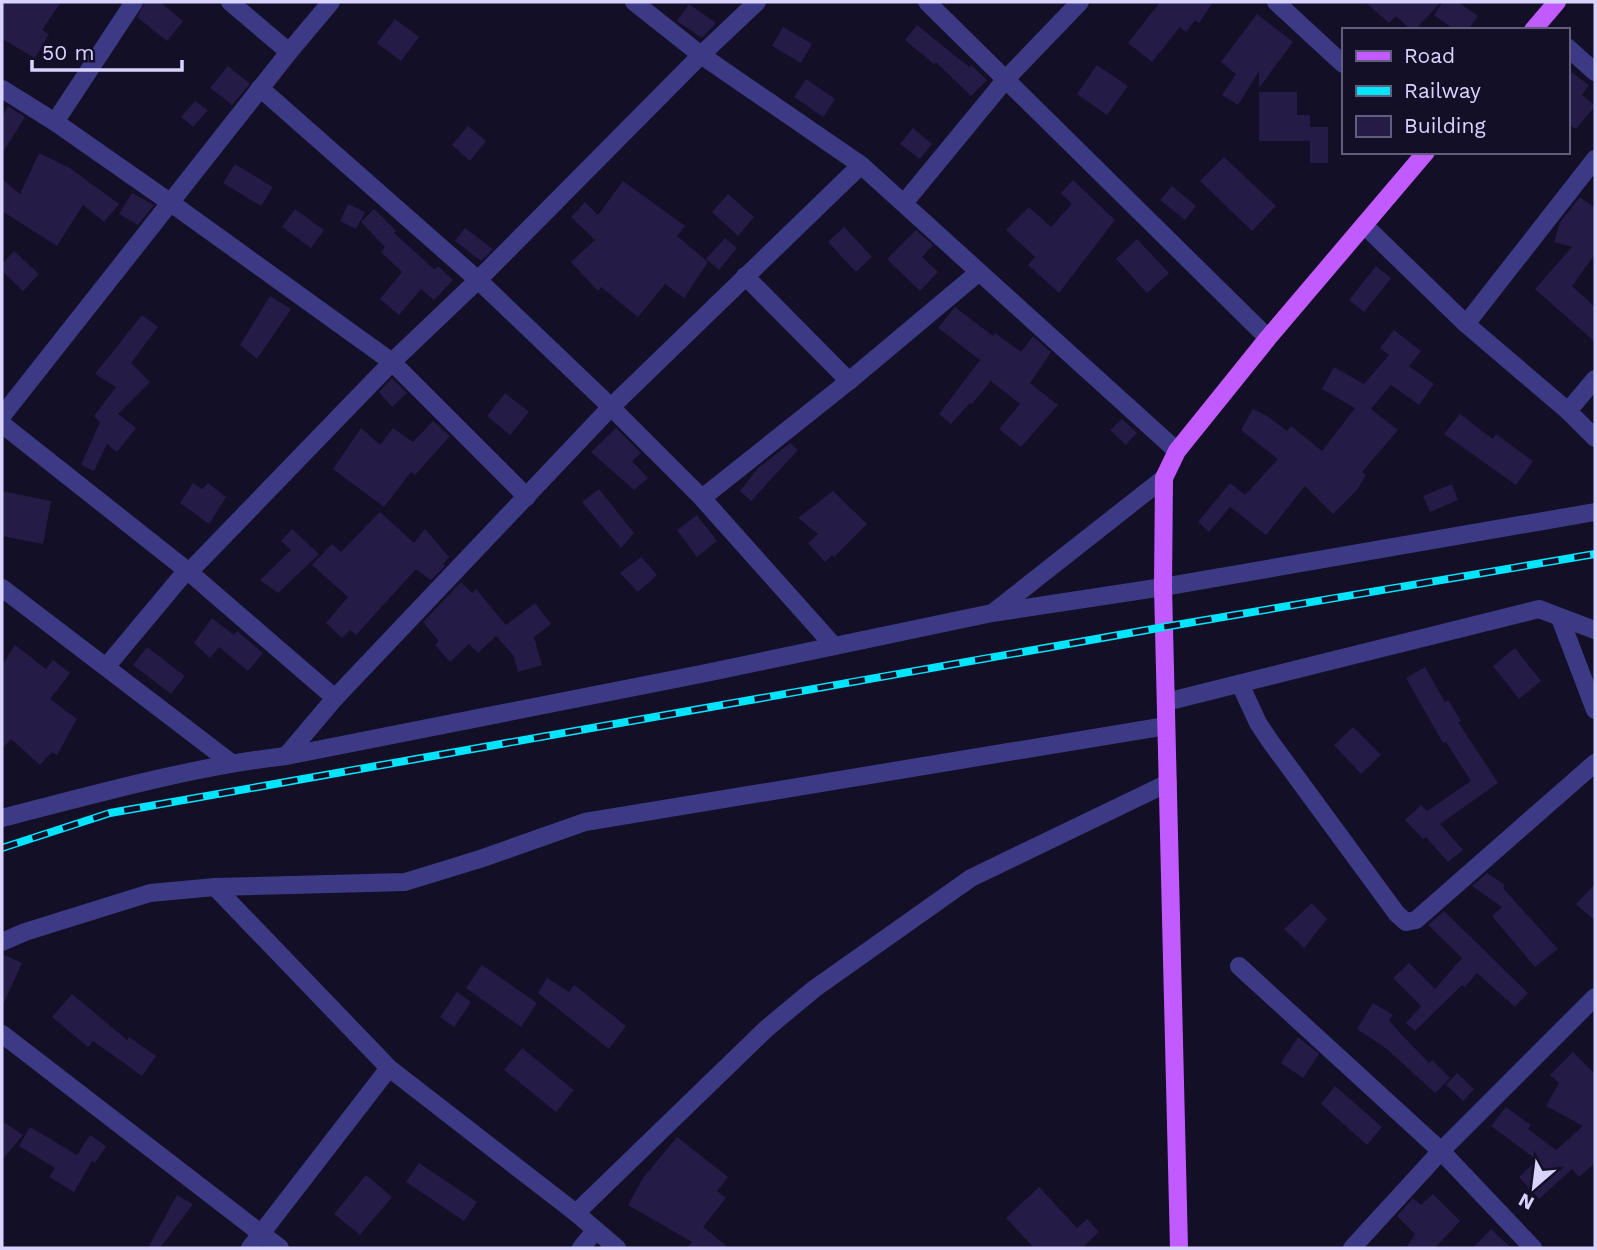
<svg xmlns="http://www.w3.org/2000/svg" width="1597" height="1250" viewBox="0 0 1597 1250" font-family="'Work Sans',sans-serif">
<rect width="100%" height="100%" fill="#130f26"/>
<g fill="#241b47">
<polygon points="2,2 61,2 42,30 49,34 35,58 2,39"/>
<polygon points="145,2 160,2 183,21 167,41 137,17"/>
<polygon points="1160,2 1213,2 1199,23 1195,20 1186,32 1180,27 1152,62 1128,43"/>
<polygon points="1365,2 1441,2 1415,30 1411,30 1396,16 1389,23"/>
<polygon points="1443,2 1458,2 1478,16 1468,30 1455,30 1434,15"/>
<polygon points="689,4 716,23 702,38 677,21"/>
<polygon points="1257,14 1293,42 1259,88 1259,71 1238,105 1222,95 1236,74 1221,62"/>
<polygon points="395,19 419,37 401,61 377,43"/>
<polygon points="917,25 969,67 971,65 987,80 971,96 936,62 934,64 905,40"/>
<polygon points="783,27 812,44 801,63 772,46"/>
<polygon points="1097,65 1128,86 1107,115 1077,94"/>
<polygon points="228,66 250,84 232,105 210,88"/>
<polygon points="1567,69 1589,85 1582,95 1595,106 1576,129 1567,123"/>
<polygon points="806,79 835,99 823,117 794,97"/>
<polygon points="1259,92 1297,92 1297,115 1310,115 1310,127 1328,127 1328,163 1310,163 1310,141 1259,141"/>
<polygon points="195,101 208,110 193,127 181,117"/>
<polygon points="8,106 25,117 2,154 2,117"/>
<polygon points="468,126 486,141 470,161 452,145"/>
<polygon points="913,128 932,144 920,159 900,144"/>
<polygon points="39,153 70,168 119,204 104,222 83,205 57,246 2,211 2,179 20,194"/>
<polygon points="1224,157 1276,206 1252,231 1200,181"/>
<polygon points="235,164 273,187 261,206 223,183"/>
<polygon points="1073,180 1115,220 1059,293 1028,265 1035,257 1006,230 1029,207 1051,227 1072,204 1061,193"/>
<polygon points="623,181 685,226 677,236 708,262 684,298 665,284 638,317 601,287 598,291 571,262 595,240 571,217 585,202 598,215"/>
<polygon points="1172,186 1196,206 1185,220 1160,200"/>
<polygon points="132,193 154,205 138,225 119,214"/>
<polygon points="728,194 754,217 738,236 712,212"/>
<polygon points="1580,197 1595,208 1595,254 1572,286 1595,307 1595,342 1535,289 1572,247 1554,242 1560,222"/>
<polygon points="348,204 365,212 356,229 340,221"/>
<polygon points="295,209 324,230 311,248 282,227"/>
<polygon points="374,209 396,231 394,233 435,270 438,266 453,280 434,300 421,289 399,315 380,299 402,272 381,252 385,247 361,222"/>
<polygon points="844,227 872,257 856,272 828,242"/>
<polygon points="465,228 493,249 481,261 455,241"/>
<polygon points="916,230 933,245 922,257 938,272 920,291 887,259"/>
<polygon points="725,238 737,248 719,270 706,259"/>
<polygon points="1137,239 1169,273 1147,293 1116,259"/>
<polygon points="14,251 39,274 23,291 2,271 2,264"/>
<polygon points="1376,266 1391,278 1364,312 1349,300"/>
<polygon points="270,296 291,309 257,359 240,345"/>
<polygon points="955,307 993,336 995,333 1021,352 1033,336 1051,352 1030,383 1058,405 1021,447 999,429 1020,404 991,381 972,404 970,403 951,424 939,414 980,360 938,328"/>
<polygon points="142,315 158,327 131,363 150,382 118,414 136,428 117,452 107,444 94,471 81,465 100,422 94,416 116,387 95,374"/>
<polygon points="1394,330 1421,351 1409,366 1434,384 1419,405 1391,385 1371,409 1398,430 1362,472 1366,475 1357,490 1333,514 1305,486 1266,535 1230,507 1209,532 1198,522 1230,483 1245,495 1278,459 1241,430 1253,409 1267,416 1287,431 1291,426 1322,451 1355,408 1322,389 1334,367 1364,384 1389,355 1380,348"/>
<polygon points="392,378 407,393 392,407 379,392"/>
<polygon points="505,393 529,412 510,435 487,416"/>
<polygon points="1460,414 1493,439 1496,434 1533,461 1516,485 1444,434"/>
<polygon points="1122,419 1137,433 1126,445 1110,430"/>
<polygon points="433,421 450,436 415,475 411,472 384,507 333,469 361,428 380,445 393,428 413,442"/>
<polygon points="616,428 641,453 632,461 648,478 634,490 591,452"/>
<polygon points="790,443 798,450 751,501 740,491 758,468"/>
<polygon points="193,483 202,489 208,483 226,497 209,524 180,503"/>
<polygon points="1452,484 1458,500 1430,512 1423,496"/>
<polygon points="599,489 634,533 621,548 582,502"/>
<polygon points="2,491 51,501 43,544 2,536"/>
<polygon points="833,491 867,524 834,557 832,555 825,562 808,543 818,534 798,518"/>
<polygon points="380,512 414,543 425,529 449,557 443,564 445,566 431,580 416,569 356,635 350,630 342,638 326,623 348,597 312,565 332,544 341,552"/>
<polygon points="697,515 717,541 697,557 677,530"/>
<polygon points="292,529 319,554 278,593 260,580 291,550 281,541"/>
<polygon points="641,557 657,575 638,592 620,573"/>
<polygon points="461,582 472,593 476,589 506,625 535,603 551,624 534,637 542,665 518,672 513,655 496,636 478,653 469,644 450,662 435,645 439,641 423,622"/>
<polygon points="212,618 234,635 237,631 263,653 248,671 219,647 210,658 194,643"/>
<polygon points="15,645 46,669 53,660 70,673 50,699 77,719 57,755 52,752 40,765 11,739 2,749 2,665"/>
<polygon points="147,647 185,676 171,694 133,665"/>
<polygon points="1515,648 1541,681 1519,699 1493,666"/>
<polygon points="1425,667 1445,702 1448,700 1461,721 1458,722 1498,783 1440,824 1463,850 1448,862 1426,837 1423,839 1405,820 1421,805 1427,811 1471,781 1446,742 1443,743 1406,678"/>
<polygon points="1353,727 1381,755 1361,774 1334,745"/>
<polygon points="1487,873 1505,885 1503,888 1558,949 1535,967 1492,916 1502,907 1472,886"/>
<polygon points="1595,884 1595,921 1576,904"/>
<polygon points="1312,903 1327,919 1304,948 1284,929"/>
<polygon points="1444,911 1528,993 1515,1007 1477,973 1465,987 1462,985 1415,1031 1406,1023 1421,1006 1393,978 1409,963 1435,989 1462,958 1428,925"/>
<polygon points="2,954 22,963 2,1007"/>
<polygon points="482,965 537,1003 521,1027 466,988"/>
<polygon points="547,978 569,992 574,985 626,1026 609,1049 538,993"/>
<polygon points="457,992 471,1002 454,1027 440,1017"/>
<polygon points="72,994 127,1040 129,1037 156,1056 142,1076 93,1041 88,1047 52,1017"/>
<polygon points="1373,1003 1393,1015 1389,1020 1400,1033 1429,1063 1432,1060 1450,1078 1435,1093 1387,1049 1357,1029"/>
<polygon points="1298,1037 1319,1054 1303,1078 1281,1063"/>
<polygon points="522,1048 574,1090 556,1112 504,1070"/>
<polygon points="1573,1052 1595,1074 1595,1163 1579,1177 1572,1169 1539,1199 1519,1177 1537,1160 1491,1126 1506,1107 1531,1125 1528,1129 1556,1150 1583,1126 1546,1106 1559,1083 1550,1075"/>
<polygon points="1457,1073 1474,1089 1463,1101 1446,1085"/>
<polygon points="1335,1086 1382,1127 1367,1145 1321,1104"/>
<polygon points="2,1121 23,1135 2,1160"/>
<polygon points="30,1127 77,1155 90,1135 106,1146 95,1163 92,1161 74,1192 49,1177 55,1168 19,1146"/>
<polygon points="677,1137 728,1177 717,1191 726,1198 703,1227 729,1248 687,1248 692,1242 628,1205 643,1178"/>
<polygon points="419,1163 477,1202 464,1221 406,1182"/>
<polygon points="366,1175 392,1197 360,1235 334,1214"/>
<polygon points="1039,1187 1077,1228 1087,1219 1099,1232 1082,1248 1034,1248 1006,1218"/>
<polygon points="1433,1194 1460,1221 1435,1248 1406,1248 1415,1234 1397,1216 1413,1198 1421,1205"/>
<polygon points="177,1195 193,1204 160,1248 148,1248"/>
<polygon points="1491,1229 1511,1248 1473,1248"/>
</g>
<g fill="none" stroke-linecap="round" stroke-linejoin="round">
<g stroke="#3d3a85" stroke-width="18">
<polyline points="230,2 289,52"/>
<polyline points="634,2 701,55 861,165 1177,451"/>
<polyline points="927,2 1268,338"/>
<polyline points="1276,2 1343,64"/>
<polyline points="1567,47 1595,72"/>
<polyline points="260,88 478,280 611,407 702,498 834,646"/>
<polyline points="2,89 55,122 171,203 392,362 527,497"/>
<polyline points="55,122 134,2"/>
<polyline points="904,203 1006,79 1080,2"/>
<polyline points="1364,225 1466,324 1568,411 1595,438"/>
<polyline points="745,276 849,381"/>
<polyline points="1466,324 1595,159"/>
<polyline points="1568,411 1595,379"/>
<polyline points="2,416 289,52 331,2"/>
<polyline points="2,424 189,572 335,698"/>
<polyline points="702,498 849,381 979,272"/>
<polyline points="189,572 392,362 478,280 701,55 757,2"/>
<polyline points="2,588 230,762"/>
<polyline points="995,611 1164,478"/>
<polyline points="1560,618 1595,710"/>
<polyline points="106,667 187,570"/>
<polyline points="1240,684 1258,723 1270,741 1397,914 1406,922 1416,920 1595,763"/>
<polyline points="1166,702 1539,609 1595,630"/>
<polyline points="286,756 335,698 611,407 861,165"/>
<path d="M2,818C96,794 190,767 286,756L706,673L992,613L1163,587L1595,512"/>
<polyline points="215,887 389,1068 576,1213 617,1248"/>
<polyline points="2,942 25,932 150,893 215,887 405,882 480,859 585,822 1166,726"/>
<polyline points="1239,966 1441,1151 1533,1248"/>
<polyline points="2,1034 280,1248"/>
<polyline points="576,1213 766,1029 814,989 971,878 1168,783"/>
<polyline points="250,1248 389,1068"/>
<polyline points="581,1248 595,1231"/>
<polyline points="1352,1248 1441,1151 1595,997"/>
</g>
<g stroke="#c25bff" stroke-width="18">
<polyline points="1533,30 1557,2"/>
<polyline points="1179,1248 1163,587 1164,478 1177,451 1268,338 1426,152"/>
</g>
<g stroke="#00e5ff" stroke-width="8">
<polyline id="rail" points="2,848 110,813 1164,627 1595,554"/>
</g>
<use href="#rail" stroke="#130f26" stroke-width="5" stroke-dasharray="16" stroke-linecap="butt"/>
</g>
<rect width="1597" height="1250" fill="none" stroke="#d9d4ff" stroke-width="7"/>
<rect x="1342" y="28" width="228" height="126" fill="#130f26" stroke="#625e7d" stroke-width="2"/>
<rect x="1356" y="51" width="35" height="10" fill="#c25bff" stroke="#625e7d" stroke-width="2"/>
<text x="1404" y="63" font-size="21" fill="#d9d4ff">Road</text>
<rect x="1356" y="86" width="35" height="10" fill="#00e5ff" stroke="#625e7d" stroke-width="2"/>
<text x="1404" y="98" font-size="21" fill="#d9d4ff">Railway</text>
<rect x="1356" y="116" width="35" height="21" fill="#241b47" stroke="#625e7d" stroke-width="2"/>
<text x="1404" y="133" font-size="21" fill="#d9d4ff">Building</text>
<g transform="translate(1534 1187) rotate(208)" stroke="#130f26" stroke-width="5" paint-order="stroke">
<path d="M0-5L12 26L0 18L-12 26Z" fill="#d9d4ff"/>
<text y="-10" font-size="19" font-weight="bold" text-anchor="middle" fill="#d9d4ff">N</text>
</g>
<path d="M32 60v10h150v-10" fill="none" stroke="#d9d4ff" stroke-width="3.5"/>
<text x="42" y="60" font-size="21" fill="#d9d4ff" stroke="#130f26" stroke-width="5" paint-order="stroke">50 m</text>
</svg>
